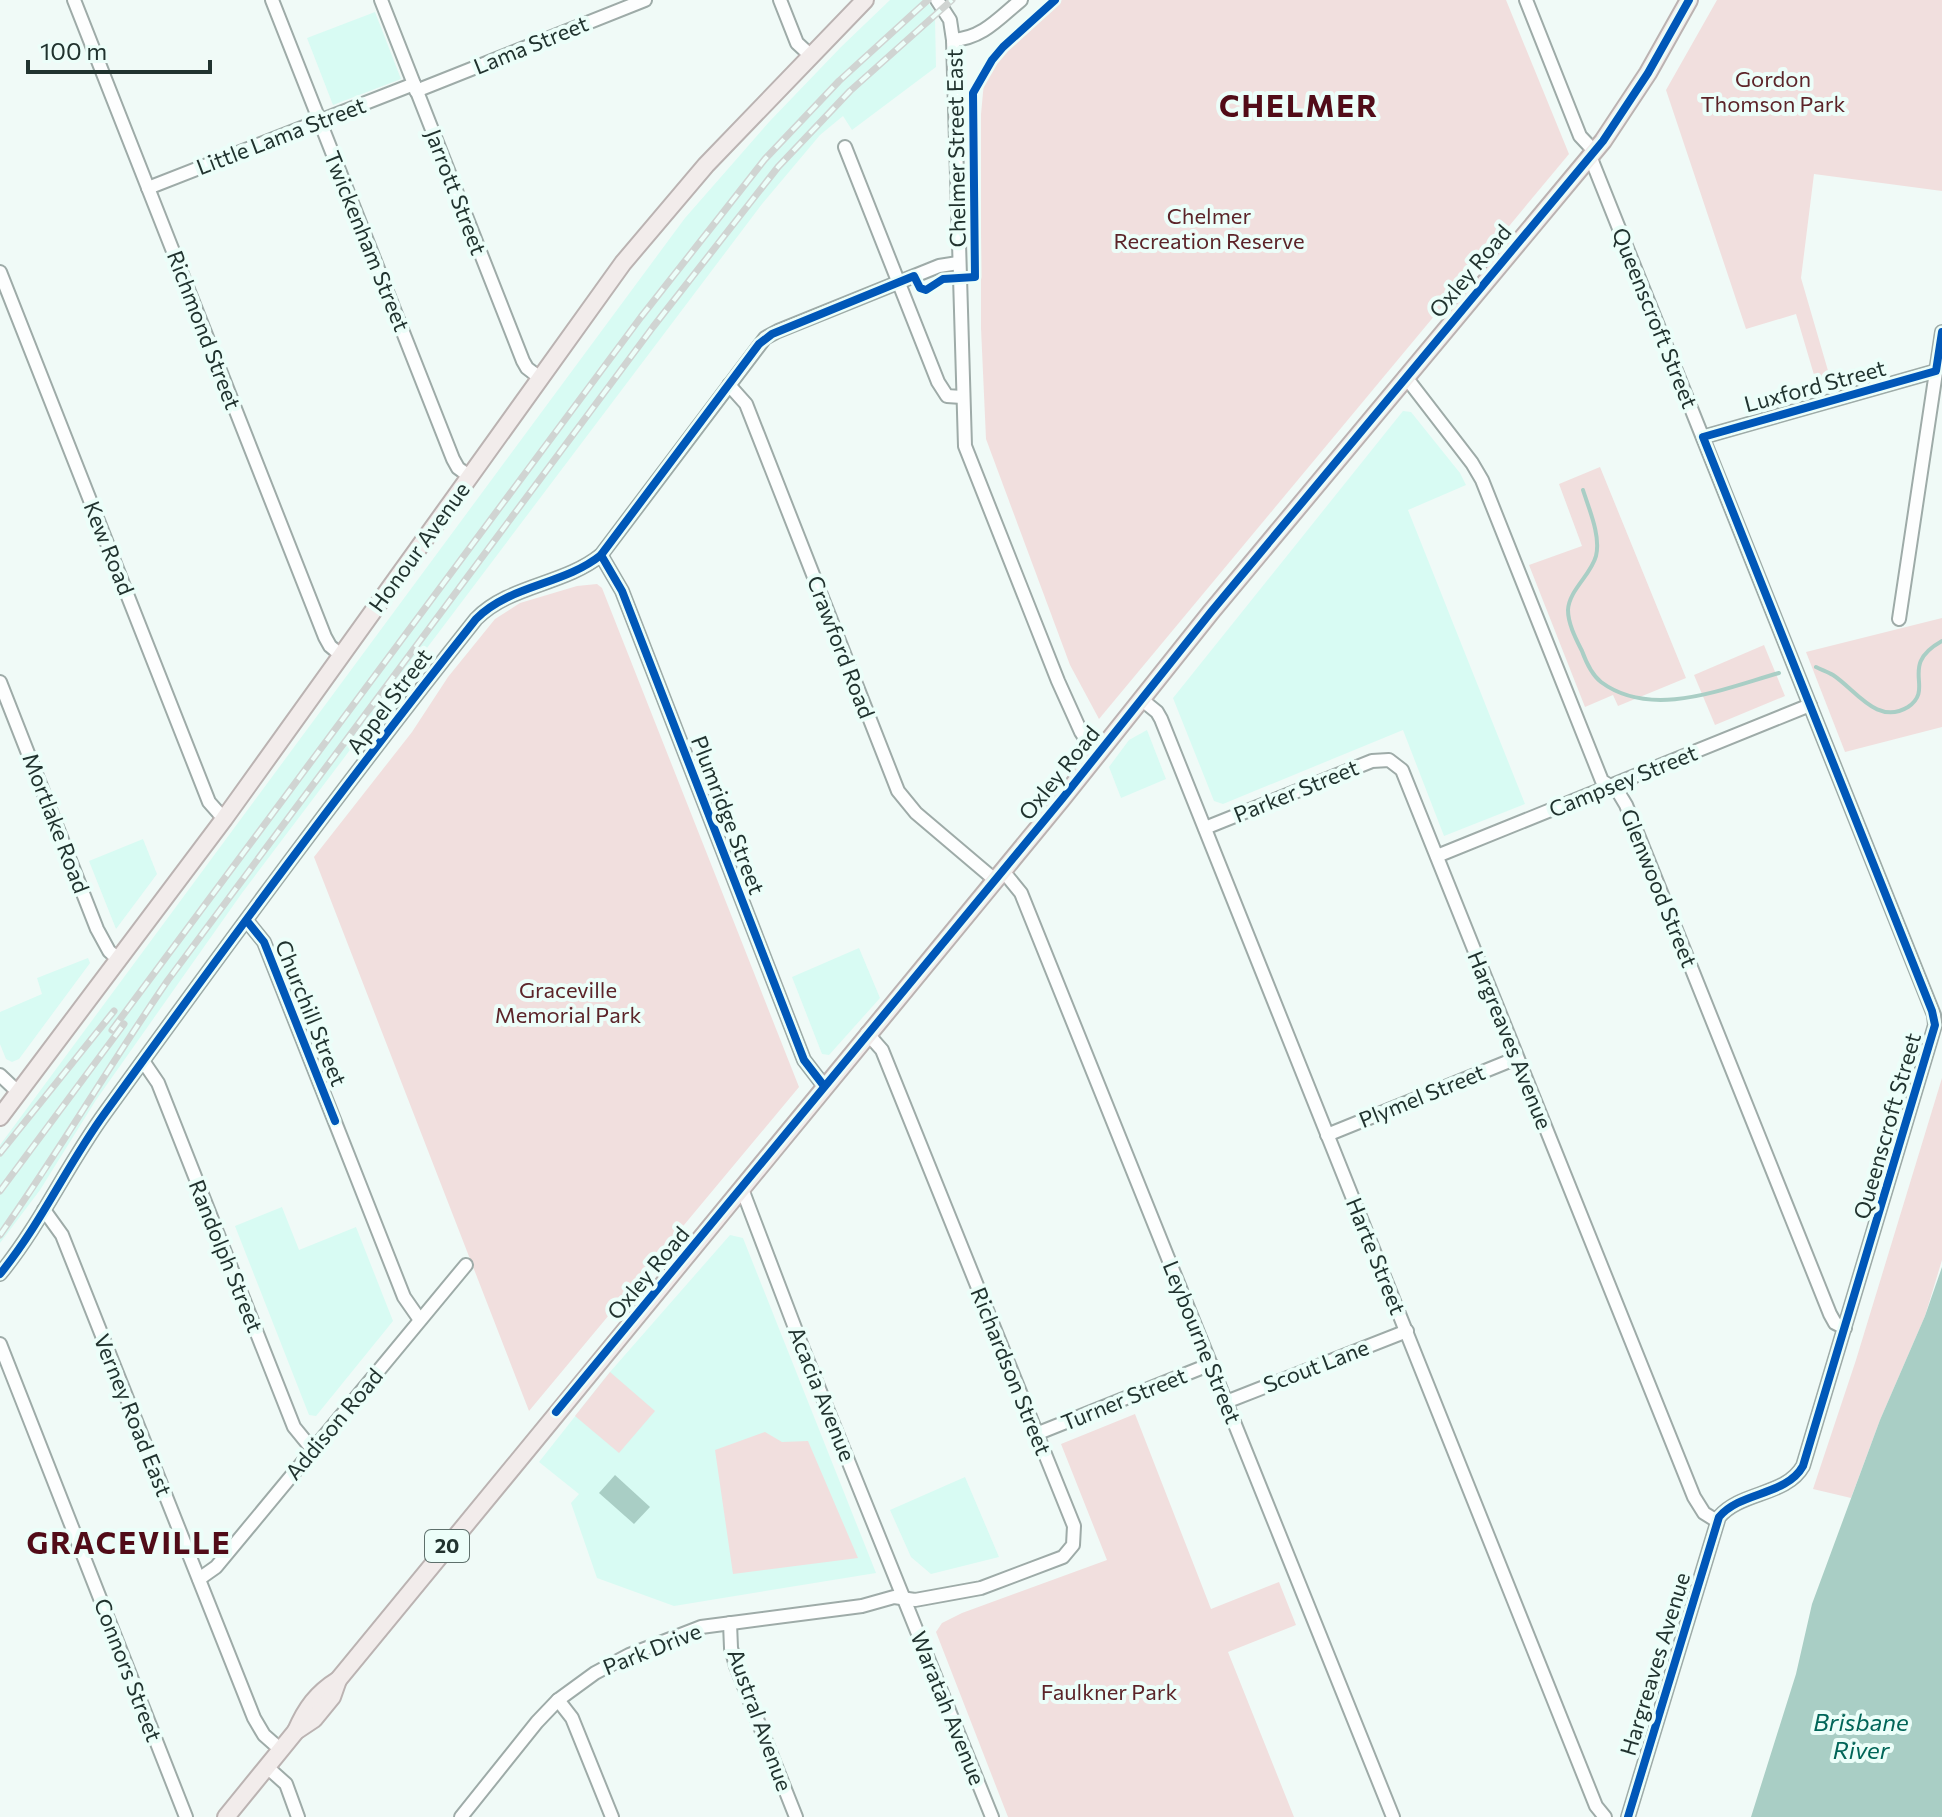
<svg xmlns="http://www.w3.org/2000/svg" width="1942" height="1817" viewBox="0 0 1942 1817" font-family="Commissioner,sans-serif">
<rect width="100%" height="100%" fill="#f0faf7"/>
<g fill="#d8fbf3">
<polygon points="890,0 926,0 938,16 935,18 936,67 852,130 843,116 820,135 762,204 242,893 96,1100 40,1190 0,1243 0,1145 685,218 769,122 841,47"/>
<polygon points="375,12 401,79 333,105 307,38"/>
<polygon points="1403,411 1411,412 1460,473 1466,485 1408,510 1525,804 1444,836 1403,730 1223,804 1214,801 1173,698"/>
<polygon points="1147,730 1166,779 1121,798 1109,767 1129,740"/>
<polygon points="143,839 157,874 116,929 89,861"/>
<polygon points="859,948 880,998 829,1055 822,1054 792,977"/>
<polygon points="88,958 90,963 19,1059 12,1062 6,1059 0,1044 0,1012 42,994 37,978"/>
<polygon points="282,1207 299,1250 356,1227 393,1321 316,1416 309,1415 235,1226"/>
<polygon points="730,1235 743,1238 876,1573 674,1606 597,1578 571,1503 579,1494 539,1462 610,1372"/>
<polygon points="965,1477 999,1557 931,1574 911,1557 890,1510"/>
</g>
<g fill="#f1dfde">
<polygon points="1061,0 1506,0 1569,154 1099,719 1070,665 986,439 981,328 981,114 984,82 995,59"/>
<polygon points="1717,0 1942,0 1942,191 1814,174 1801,278 1831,381 1817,385 1796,314 1746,329 1666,90"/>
<polygon points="1600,467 1686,678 1618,706 1613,695 1585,707 1529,565 1582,546 1559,484"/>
<polygon points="597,584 602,588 799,1087 529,1411 314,857 412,732 448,677 495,619 520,603 577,586"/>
<polygon points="1942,618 1942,727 1845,752 1806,652"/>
<polygon points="1764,645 1785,696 1715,725 1694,675"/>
<polygon points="1942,1078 1942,1260 1925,1316 1880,1420 1851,1498 1813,1489 1856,1360"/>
<polygon points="610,1372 655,1411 619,1453 575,1416"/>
<polygon points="1135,1414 1211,1609 1279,1582 1296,1625 1228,1652 1294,1817 1008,1817 936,1632 942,1623 962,1613 1107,1560 1061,1444"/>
<polygon points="765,1432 782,1442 808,1441 858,1558 733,1574 715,1450"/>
</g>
<g fill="#a9cec5">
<polygon points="1942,1267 1942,1817 1751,1817 1796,1674 1812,1604 1880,1420 1925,1316"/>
<polygon points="615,1475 650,1507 634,1524 599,1493"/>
</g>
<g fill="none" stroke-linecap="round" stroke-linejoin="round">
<g stroke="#a9cec5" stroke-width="4">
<path d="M1583,490C1589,509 1601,536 1596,556C1591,575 1569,590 1568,610C1568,624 1576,639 1582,651C1586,662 1592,675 1601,682C1652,720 1725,688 1779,673"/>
<path d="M1816,667C1822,670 1828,672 1833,675C1856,690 1877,726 1908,707C1936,688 1897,666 1942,641"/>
</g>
<g stroke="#9eaba8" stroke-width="16">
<g id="minor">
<polyline points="74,0 325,637 330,646 342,656"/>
<polyline points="272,0 453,459 458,468 469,476"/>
<polyline points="381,0 523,361 527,368 540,378"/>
<polyline points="780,0 797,43 810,55"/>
<polyline points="937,0 950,20 953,40 965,446 1058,681 1081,732 1097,756"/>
<polyline points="1526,0 1580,136 1595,152"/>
<path d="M953,40C983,38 999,18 1021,0"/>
<polyline points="416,91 645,0"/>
<polyline points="845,147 938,382 947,396 962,397"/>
<path d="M1590,156L1934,1015L1935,1025L1930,1042L1803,1466C1786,1496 1741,1491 1719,1517L1628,1817"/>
<polyline points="148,188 414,84"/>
<polyline points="0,272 209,802 224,819"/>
<polyline points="1405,376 1472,463 1482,480 1602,781 1617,790 1626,805 1830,1314 1835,1323 1845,1328"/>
<polyline points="729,385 746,404 898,791 916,813 995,880"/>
<polyline points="1703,437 1936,371"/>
<polyline points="601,555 622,591 804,1060 824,1086"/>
<polyline points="1899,619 1942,332"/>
<polyline points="0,682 97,929 109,951 119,960"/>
<polyline points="1141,699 1157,712 1161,719 1596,1806 1605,1817"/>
<polyline points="1205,828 1372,761 1389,760 1402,770 1694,1497 1704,1513 1717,1521"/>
<polyline points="1437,856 1810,705"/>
<polyline points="1003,871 1021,893 1393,1817"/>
<polyline points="247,921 264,942 404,1297 420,1320"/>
<polyline points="143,1061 158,1083 294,1427 312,1449"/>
<polyline points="0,1075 19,1093"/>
<polyline points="1327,1135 1517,1058"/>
<polyline points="742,1189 803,1349 992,1817"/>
<polyline points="44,1210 62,1235 254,1718 264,1735 281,1750"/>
<path d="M0,1274C41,1224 67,1165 105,1113C226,946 348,780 476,619C509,585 564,585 601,555L765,338L778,331L939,266L958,263"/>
<polyline points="0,1344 186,1817"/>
<polyline points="1226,1402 1407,1331"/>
<polyline points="1036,1434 1211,1364"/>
<polyline points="199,1579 216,1567 466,1265"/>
<polyline points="730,1623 731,1648 736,1666 796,1817"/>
<polyline points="558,1700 572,1718 612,1817"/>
<polyline points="267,1767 286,1784 298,1817"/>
<polyline points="461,1817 537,1722 558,1700 595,1673 629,1655 701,1627 862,1606 894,1597 915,1600 981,1588 1063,1557 1073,1545 1074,1526 882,1050 867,1033"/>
</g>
</g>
<g stroke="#bbb3b2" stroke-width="20">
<g id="major">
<polyline points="0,1117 224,819 623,263 706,165 865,0"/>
<path d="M296,1731C306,1708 317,1693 338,1680L1062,799L1211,612L1603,141L1648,73L1689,0"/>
<polyline points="226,1817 296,1731 314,1719 332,1697 338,1680"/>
</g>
</g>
<use href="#minor" stroke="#fdfefe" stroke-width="12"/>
<use href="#major" stroke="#f2eceb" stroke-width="16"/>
<g stroke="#d0d4d2" stroke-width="7">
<g id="rail">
<polyline points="112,1030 641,317 765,159 839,81 928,0"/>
<polyline points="0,1153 114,1011"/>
<polyline points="0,1191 124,1024"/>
<path d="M0,1235C59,1152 110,1064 168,980L653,327L778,167L850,91L952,0"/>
</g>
</g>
<use href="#rail" stroke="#ecfef9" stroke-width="4" stroke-dasharray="12" stroke-linecap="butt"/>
<g stroke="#ecfef9" stroke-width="13">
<g id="cycleway">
<polyline points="601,555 622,591 804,1060 824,1086"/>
<polyline points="247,921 264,942 335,1121"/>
<path d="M0,1274C41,1224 67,1165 105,1113C226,946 348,780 476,619C509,585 564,585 601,555L759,344L772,334L914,276L920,288L926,290L943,279L975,277L973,93L992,60L1003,47L1055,0"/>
<polyline points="556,1412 1062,799 1211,612 1603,141 1648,73 1689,0"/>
<path d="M1628,1817L1719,1517C1741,1491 1786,1496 1803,1466L1935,1025L1932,1011L1703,437L1936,371L1942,332"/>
</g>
</g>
<use href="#cycleway" stroke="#0057b8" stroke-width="8"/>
</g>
<g text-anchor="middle" stroke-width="8" stroke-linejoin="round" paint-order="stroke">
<rect fill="#ecfef9" stroke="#5e706c" stroke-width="2" x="425" y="1530" width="44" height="32" rx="6"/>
<g font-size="20" font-weight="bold" fill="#21332f">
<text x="447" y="1553">20</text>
</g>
<g font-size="22" fill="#21332f" stroke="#ecfef9">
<text transform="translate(531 45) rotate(-22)" y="8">Lama Street</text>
<text transform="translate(281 136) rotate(-21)" y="8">Little Lama Street</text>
<text transform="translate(956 148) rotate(-91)" y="8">Chelmer Street East</text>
<text transform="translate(456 192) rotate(69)" y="8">Jarrott Street</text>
<text transform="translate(367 241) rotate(68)" y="8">Twickenham Street</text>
<text transform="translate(1470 271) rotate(-50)" y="8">Oxley Road</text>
<text transform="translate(1655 318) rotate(68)" y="8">Queenscroft Street</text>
<text transform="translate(204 330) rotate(69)" y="8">Richmond Street</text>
<text transform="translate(1815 386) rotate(-15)" y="8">Luxford Street</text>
<text transform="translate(419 547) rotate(-54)" y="8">Honour Avenue</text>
<text transform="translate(109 548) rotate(68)" y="8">Kew Road</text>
<text transform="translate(841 647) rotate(69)" y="8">Crawford Road</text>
<text transform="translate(389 701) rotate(-53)" y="8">Appel Street</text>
<text transform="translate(1059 773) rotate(-51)" y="8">Oxley Road</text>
<text transform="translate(1623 781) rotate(-22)" y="8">Campsey Street</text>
<text transform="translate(1296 791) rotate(-22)" y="8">Parker Street</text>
<text transform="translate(728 815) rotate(69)" y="8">Plumridge Street</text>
<text transform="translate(56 823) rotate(69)" y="8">Mortlake Road</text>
<text transform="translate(1659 888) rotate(68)" y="8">Glenwood Street</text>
<text transform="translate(311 1013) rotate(68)" y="8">Churchill Street</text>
<text transform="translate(1510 1040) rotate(68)" y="8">Hargreaves Avenue</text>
<text transform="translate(1422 1096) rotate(-22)" y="8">Plymel Street</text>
<text transform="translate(1887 1126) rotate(-74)" y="8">Queenscroft Street</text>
<text transform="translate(226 1256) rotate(68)" y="8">Randolph Street</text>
<text transform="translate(1376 1256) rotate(68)" y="8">Harte Street</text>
<text transform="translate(648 1273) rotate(-50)" y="8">Oxley Road</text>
<text transform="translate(1202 1342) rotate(68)" y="8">Leybourne Street</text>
<text transform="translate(1316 1366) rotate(-21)" y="8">Scout Lane</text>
<text transform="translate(1011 1371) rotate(68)" y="8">Richardson Street</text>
<text transform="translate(822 1394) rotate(68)" y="8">Acacia Avenue</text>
<text transform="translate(1124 1399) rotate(-22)" y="8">Turner Street</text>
<text transform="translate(133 1415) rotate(68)" y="8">Verney Road East</text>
<text transform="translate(334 1424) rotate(-50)" y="8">Addison Road</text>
<text transform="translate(652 1649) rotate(-22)" y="8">Park Drive</text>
<text transform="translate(1655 1664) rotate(-73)" y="8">Hargreaves Avenue</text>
<text transform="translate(128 1670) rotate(69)" y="8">Connors Street</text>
<text transform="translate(948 1708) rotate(68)" y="8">Waratah Avenue</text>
<text transform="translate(760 1720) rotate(70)" y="8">Austral Avenue</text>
</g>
<g font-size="22" fill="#5c2429" stroke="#ecfef9">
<text x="1773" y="87">Gordon<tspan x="1773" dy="25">Thomson Park</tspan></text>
<text x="1209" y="224">Chelmer<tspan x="1209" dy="25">Recreation Reserve</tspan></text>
<text x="568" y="998">Graceville<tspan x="568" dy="25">Memorial Park</tspan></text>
<text x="1109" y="1700">Faulkner Park</text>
</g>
<g font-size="24" font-style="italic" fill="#006558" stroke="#ecfef9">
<text x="1861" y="1731">Brisbane<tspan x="1861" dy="28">River</tspan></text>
</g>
<g font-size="30" font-weight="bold" letter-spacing="2" fill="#510c18" stroke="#ecfef9">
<text x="1299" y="117">CHELMER</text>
<text x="129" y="1554">GRACEVILLE</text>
</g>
</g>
<path d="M28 60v12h182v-12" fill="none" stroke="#21332f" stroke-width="4"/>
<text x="40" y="60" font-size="24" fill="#21332f" stroke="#ecfef9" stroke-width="6" paint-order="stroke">100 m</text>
</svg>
